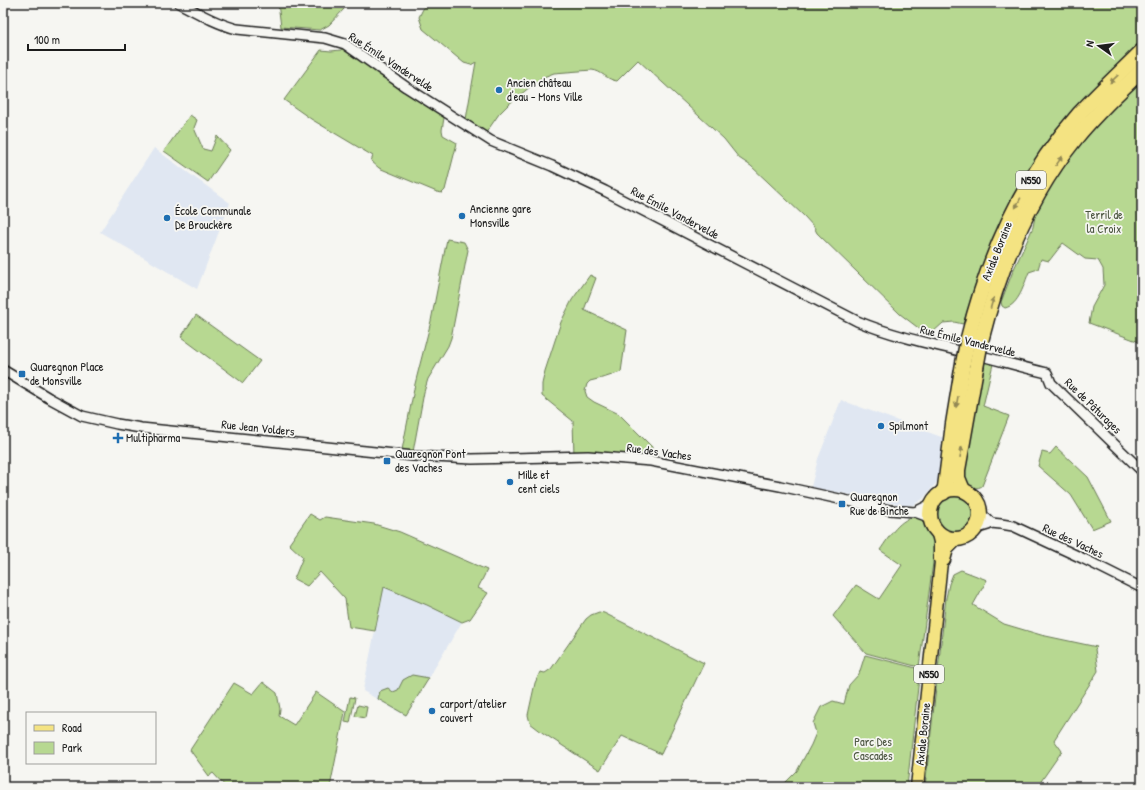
<svg xmlns="http://www.w3.org/2000/svg" width="1145" height="790" viewBox="0 0 1145 790" font-family="'Patrick Hand',sans-serif">
<rect width="100%" height="100%" fill="#f6f6f2"/>
<filter id="ink" filterUnits="userSpaceOnUse"><feTurbulence type="fractalNoise" baseFrequency=".025" numOctaves="2"/><feDisplacementMap in="SourceGraphic" scale="8" xChannelSelector="R" yChannelSelector="G"/><feConvolveMatrix kernelMatrix="1 2 1 2 8 2 1 2 1" color-interpolation-filters="sRGB"/></filter>
<g filter="url(#ink)">
<g fill="#e0e7f2">
<polygon points="154,148 230,203 197,289 100,232"/>
<polygon points="841,400 944,438 937,482 923,499 913,505 902,505 811,487 818,459"/>
<polygon points="384,586 427,605 462,622 406,716 363,691 363,690"/>
</g>
<g fill="#b7d891" stroke="#6a7a56">
<polygon points="278,3 337,3 344,9 329,25 320,30 281,27"/>
<path d="M426,3H1142V44L1123,64L1003,219L987,253L975,288L963,324L954,322L943,323L933,332L921,330L900,314L817,233L814,227L804,216L751,166L739,158L724,139L638,60L617,81C607,80 602,71 592,70L554,73L541,78L509,104L499,114L483,137L465,125L476,62L471,65L464,63L423,29L419,17Z"/>
<polygon points="345,44 445,112 442,130 443,135 457,143 445,190 442,193 437,192 379,168 371,161 373,156 311,119 284,100 321,50 331,51 341,50"/>
<path d="M1142,75V343L1089,323L1092,307L1104,285L1103,269L1098,260L1085,259L1063,243L1049,261L1041,259L1038,269L1029,272C1024,284 1019,305 1005,308L1002,306L1001,302L1013,271L1027,241L1033,227L1037,206L1073,149Z"/>
<polygon points="190,115 197,120 194,128 203,149 211,151 217,136 230,150 208,182 164,151"/>
<polygon points="447,239 464,242 468,250 451,338 448,346 428,379 424,392 413,452 402,450 415,384 431,321"/>
<polygon points="590,275 596,278 584,310 627,330 621,372 606,377 590,381 587,384 585,391 587,397 594,402 619,414 652,447 651,455 641,459 574,456 573,421 542,396 542,384 545,371 561,322 572,300"/>
<polygon points="196,315 260,361 243,383 181,337"/>
<path d="M984,361L993,364L983,406L1009,416L982,486C977,489 974,488 968,485L964,474L975,406Z"/>
<polygon points="1056,447 1088,477 1111,521 1092,529 1071,495 1038,466 1042,452 1050,454"/>
<circle cx="955" cy="514" r="21"/>
<path d="M310,514L320,520L325,517L374,524L400,532L487,570L478,588L488,593L470,619L462,622L427,605L384,587L375,631C366,630 358,628 349,627L345,599L320,572L307,586L294,579L303,557L289,544Z"/>
<path d="M918,516L924,519L934,535V555L919,667L866,653L833,616L856,585L879,599L902,565L880,550C890,536 899,518 918,516Z"/>
<polygon points="961,570 987,580 973,605 1004,624 1041,635 1097,647 1095,649 1098,671 1054,740 1062,751 1037,787 925,787 946,598 949,584 953,574"/>
<polygon points="599,612 604,613 704,663 661,754 622,736 600,770 543,733 530,723 528,715 535,683 540,672 545,673 551,669 586,619 591,615"/>
<polygon points="865,655 920,669 907,787 783,787 785,783 797,771 811,745 816,733 813,723 821,707 833,701 844,704 849,685 859,674"/>
<polygon points="412,675 429,678 406,715 378,699 380,691 388,688 393,692 398,690 403,680"/>
<polygon points="263,682 277,693 280,709 279,716 294,725 316,692 345,712 330,787 226,787 213,773 209,776 190,750 234,683 253,694"/>
<polygon points="350,697 355,698 350,723 345,722"/>
<polygon points="358,705 367,707 365,718 355,716"/>
</g>
<g fill="none" stroke-linecap="round" stroke-linejoin="round">
<g stroke="#1c1c1c" stroke-width="12">
<g id="minor">
<path d="M179,3C198,13 217,24 237,29L325,38L345,44L406,87L491,141L552,166L605,191L857,321C893,336 931,344 969,353C995,359 1021,367 1047,373L1051,383L1142,471"/>
<polyline points="3,370 49,398 82,416 117,424 141,428 414,456 472,459 588,456 651,461 780,486 890,510 915,512 931,518"/>
<polyline points="915,512 933,503"/>
<polyline points="980,514 987,519 991,523"/>
<polyline points="975,529 988,525 991,523 1001,524 1013,526 1084,559 1142,588"/>
</g>
</g>
<g stroke="#1c1c1c" stroke-width="15">
<g id="major">
<polyline points="942,561 944,560 947,549 957,539"/>
<polyline points="917,787 941,562 940,559 940,542 937,530"/>
</g>
</g>
<g stroke="#1c1c1c" stroke-width="17">
<g id="highway">
<path d="M968,338C988,256 1023,177 1079,114C1099,92 1121,72 1142,51"/>
<path d="M981,341C999,269 1029,196 1076,138C1096,113 1119,92 1142,70"/>
<circle cx="955" cy="514" r="25"/>
<polyline points="963,490 958,478 958,470 976,368"/>
<polyline points="943,493 945,487 953,424 963,363"/>
</g>
</g>
<use href="#minor" stroke="#f6f6f2" stroke-width="9"/>
<use href="#major" stroke="#f4e382" stroke-width="12"/>
<use href="#highway" stroke="#f4e382" stroke-width="14"/>
<g stroke="#1c1c1c" stroke-width="17" stroke-linecap="butt">
<g id="highway-bridge">
<polyline points="963,363 968,338"/>
<polyline points="976,368 981,341"/>
</g>
</g>
<use href="#highway-bridge" stroke="#f4e382" stroke-width="14"/>
</g>
<defs><path id="oneway-solid" d="M-6-.8H1V-3.2L6.5 0L1 3.2V.8H-6Z"/></defs>
<g fill="#938954">
<use href="#oneway-solid" transform="translate(1114 79) rotate(136)"/>
<use href="#oneway-solid" transform="translate(1059 161) rotate(-56)"/>
<use href="#oneway-solid" transform="translate(1018 203) rotate(118)"/>
<use href="#oneway-solid" transform="translate(992 303) rotate(-74)"/>
<use href="#oneway-solid" transform="translate(957 402) rotate(100)"/>
<use href="#oneway-solid" transform="translate(961 452) rotate(-80)"/>
</g>
</g>
<g fill="#1f6fb2" stroke="#f6f6f2" stroke-width="1.5">
<circle cx="499" cy="90" r="4"/>
<circle cx="462" cy="216" r="4"/>
<circle cx="167" cy="218" r="4"/>
<rect x="18" y="370" width="8" height="8" rx="2"/>
<circle cx="881" cy="426" r="4"/>
<path d="M116 432h4v4h4v4h-4v4h-4v-4h-4v-4h4z"/>
<rect x="383" y="457" width="8" height="8" rx="2"/>
<circle cx="510" cy="482" r="4"/>
<rect x="838" y="500" width="8" height="8" rx="2"/>
<circle cx="432" cy="711" r="4"/>
</g>
<g text-anchor="middle" stroke-width="3.5" stroke-linejoin="round" paint-order="stroke">
<g fill="#f6f6f2" stroke="#5d5d5c" stroke-width="1">
<rect x="1016" y="171" width="30" height="18" rx="3"/>
<rect x="914" y="665" width="30" height="18" rx="3"/>
</g>
<g font-size="11" font-weight="bold" fill="#1c1c1c">
<text x="1031" y="184">N550</text>
<text x="929" y="678">N550</text>
</g>
<g font-size="12" fill="#1c1c1c" stroke="#f6f6f2">
<text transform="translate(391 62) rotate(33)" y="4">Rue Émile Vandervelde</text>
<text transform="translate(675 213) rotate(28)" y="4">Rue Émile Vandervelde</text>
<text transform="translate(997 251) rotate(-68)" y="4">Axiale Boraine</text>
<text transform="translate(968 341) rotate(14)" y="4">Rue Émile Vandervelde</text>
<text transform="translate(1093 406) rotate(44)" y="4">Rue de Pâturages</text>
<text transform="translate(258 428) rotate(6)" y="4">Rue Jean Volders</text>
<text transform="translate(659 452) rotate(8)" y="4">Rue des Vaches</text>
<text transform="translate(1073 541) rotate(25)" y="4">Rue des Vaches</text>
<text transform="translate(923 734) rotate(-84)" y="4">Axiale Boraine</text>
</g>
<g font-size="12" fill="#1c1c1c" stroke="#f6f6f2" text-anchor="start">
<text x="507" y="87">Ancien château<tspan x="507" dy="14">d'eau - Mons Ville</tspan></text>
<text x="470" y="213">Ancienne gare<tspan x="470" dy="14">Monsville</tspan></text>
<text x="175" y="215">École Communale<tspan x="175" dy="14">De Brouckère</tspan></text>
<text x="30" y="371">Quaregnon Place<tspan x="30" dy="14">de Monsville</tspan></text>
<text x="889" y="430">Spilmont</text>
<text x="126" y="442">Multipharma</text>
<text x="395" y="458">Quaregnon Pont<tspan x="395" dy="14">des Vaches</tspan></text>
<text x="518" y="479">Mille et<tspan x="518" dy="14">cent ciels</tspan></text>
<text x="850" y="501">Quaregnon<tspan x="850" dy="14">Rue de Binche</tspan></text>
<text x="440" y="708">carport/atelier<tspan x="440" dy="14">couvert</tspan></text>
</g>
<g font-size="12" fill="#4a543f" stroke="#f6f6f2">
<text x="1104" y="219">Terril de<tspan x="1104" dy="14">la Croix</tspan></text>
<text x="873" y="746">Parc Des<tspan x="873" dy="14">Cascades</tspan></text>
</g>
</g>
<rect width="1145" height="790" fill="none" stroke="#f6f6f2" stroke-width="16"/>
<rect x="8" y="8" width="1129" height="774" fill="none" stroke="#1c1c1c" stroke-width="1.5" filter="url(#ink)"/>
<rect x="26" y="712" width="130" height="52" fill="#f6f6f2" stroke="#9f9f9c"/>
<rect x="34" y="725" width="20" height="6" fill="#f4e382" stroke="#9f9f9c"/>
<text x="62" y="732" font-size="12" fill="#1c1c1c">Road</text>
<rect x="34" y="742" width="20" height="12" fill="#b7d891" stroke="#9f9f9c"/>
<text x="62" y="752" font-size="12" fill="#1c1c1c">Park</text>
<g transform="translate(1099 46) rotate(284)" stroke="#f6f6f2" stroke-width="3" paint-order="stroke">
<path d="M0-3L7 15L0 10L-7 15Z" fill="#1c1c1c"/>
<text y="-6" font-size="11" font-weight="bold" text-anchor="middle" fill="#1c1c1c">N</text>
</g>
<path d="M28 44v6h97v-6" fill="none" stroke="#1c1c1c" stroke-width="2"/>
<text x="34" y="44" font-size="12" fill="#1c1c1c" stroke="#f6f6f2" stroke-width="3" paint-order="stroke">100 m</text>
</svg>
